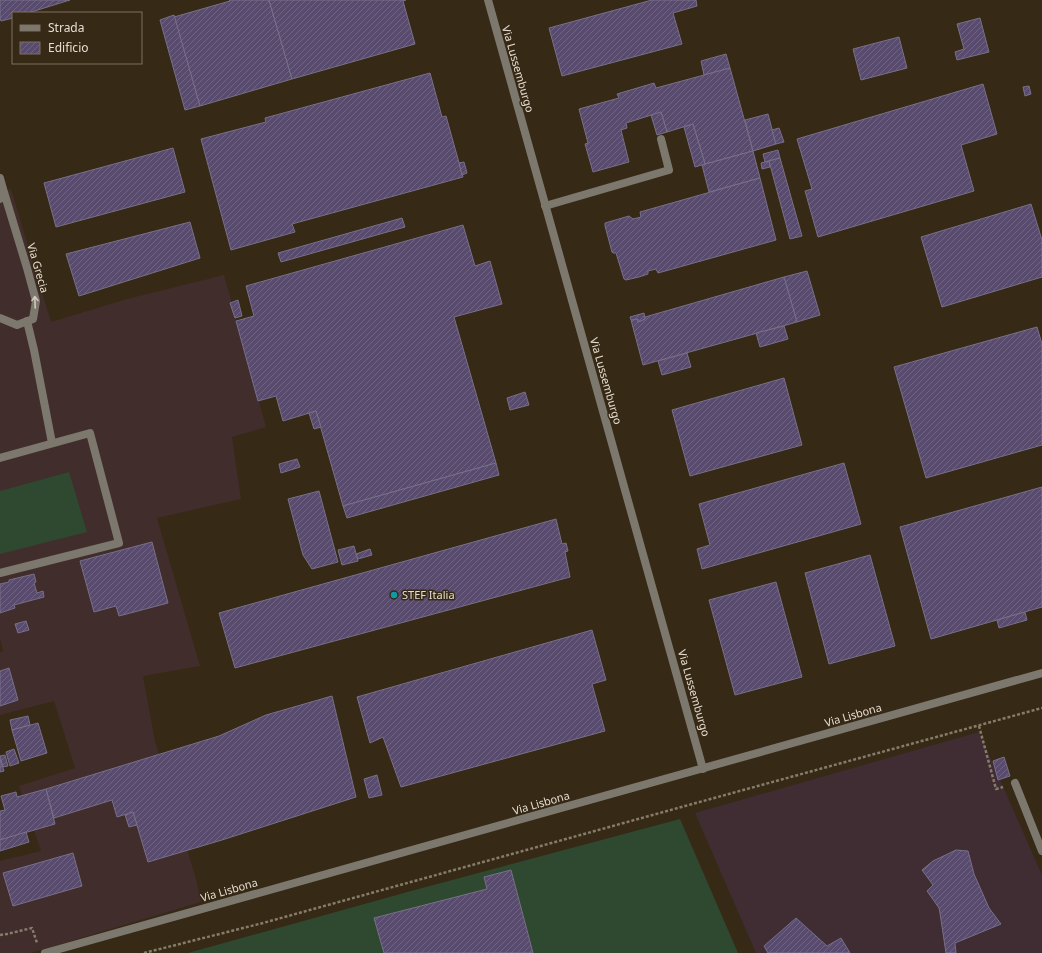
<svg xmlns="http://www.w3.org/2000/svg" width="1042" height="953" viewBox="0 0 1042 953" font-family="'Noto Sans',sans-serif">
<defs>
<pattern id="building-hatch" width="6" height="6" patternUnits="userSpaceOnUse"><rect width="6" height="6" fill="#584b6e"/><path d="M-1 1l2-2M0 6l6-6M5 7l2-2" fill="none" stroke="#706482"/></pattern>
</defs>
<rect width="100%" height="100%" fill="#362915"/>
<polygon fill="#412d2c" points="11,189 51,322 127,299 224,275 266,427 232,437 241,499 157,518 200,666 143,676 155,741 196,879 201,902 31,953 0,953 0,861 41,851 19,786 75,768 54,701 0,715 0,652 3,651 0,638 0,192"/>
<polygon fill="#402d33" points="979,732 1042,875 1042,953 756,953 695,813"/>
<g fill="#2f4931">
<polygon points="69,472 87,532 0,554 0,491"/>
<polygon points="680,819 738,953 188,953 411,891"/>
</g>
<g fill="url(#building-hatch)" stroke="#787088">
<polygon points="0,0 70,0 28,13 13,13 13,18 1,21 0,18"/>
<polygon points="229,0 269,0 292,79 200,106 174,17 230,1"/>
<polygon points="269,0 406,0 403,1 415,44 292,79"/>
<polygon points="652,0 696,0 697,6 673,13 682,44 562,76 549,28"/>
<polygon points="174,15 200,106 185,110 160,20"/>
<polygon points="980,18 989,52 957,60 955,52 964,49 957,24"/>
<polygon points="899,37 907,68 861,80 853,49"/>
<polygon points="726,54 730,68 704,75 701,61"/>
<polygon points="730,68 753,151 705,164 693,124 667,132 661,112 626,123 627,128 621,130 629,162 593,172 585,144 588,143 579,109 619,98 617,94 654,83 656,88"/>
<polygon points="430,73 442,117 446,116 463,177 292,224 295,232 231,250 201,139 266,122 265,118"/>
<polygon points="983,84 997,134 961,145 974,191 818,237 805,191 812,189 797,139"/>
<polygon points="1029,86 1031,94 1025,96 1023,87"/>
<polygon points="661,112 667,132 657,135 651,115"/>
<polygon points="768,114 776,144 753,151 745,120"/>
<polygon points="693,124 705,164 695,167 684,127"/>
<polygon points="779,128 784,142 776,144 772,130"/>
<polygon points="173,148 185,192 56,227 44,183"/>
<polygon points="778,150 780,158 765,162 763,154"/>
<polygon points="753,151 760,178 709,192 702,165"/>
<polygon points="780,158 802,236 790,239 769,161"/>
<polygon points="769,161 770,167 762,169 761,163"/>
<polygon points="464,162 467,173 462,175 459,163"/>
<polygon points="760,178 776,240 658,273 656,269 648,271 648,274 639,277 626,280 624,279 616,253 613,253 612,252 605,226 605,223 629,216 633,219 641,217 640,212"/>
<polygon points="1031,204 1042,240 1042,277 942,307 921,237"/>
<polygon points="402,218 405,227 281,262 278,253"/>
<polygon points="190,222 200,258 79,296 66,254"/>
<polygon points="463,225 475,266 490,261 502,304 454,317 496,463 343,506 316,411 283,421 276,396 258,401 236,321 254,316 246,286"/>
<polygon points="807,271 820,315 797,322 784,277"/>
<polygon points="784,277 797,322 643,365 631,320 638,319 638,322 645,319 645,317"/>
<polygon points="238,300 242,316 235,318 230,303"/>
<polygon points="644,313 645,319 638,322 638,319 631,320 630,317"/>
<polygon points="784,326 788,339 760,347 756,333"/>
<polygon points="1037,327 1042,344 1042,445 926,478 894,367"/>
<polygon points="687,353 691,367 662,375 658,361"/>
<polygon points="784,378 802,445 690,476 672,410"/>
<polygon points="525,392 529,405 510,410 507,398"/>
<polygon points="316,411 321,427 314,429 309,413"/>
<polygon points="297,459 300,467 281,473 279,464"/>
<polygon points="496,463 499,475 347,518 343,506"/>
<polygon points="844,463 861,524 702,569 697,549 710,545 699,504"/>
<polygon points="1042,487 1042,607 931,639 900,527"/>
<polygon points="319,491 338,562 312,569 303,555 288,499"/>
<polygon points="556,519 562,544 566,543 568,551 565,552 570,577 235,668 219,613"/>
<polygon points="152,542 168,603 119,616 116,606 94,612 80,561"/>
<polygon points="354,546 358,561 342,565 338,550"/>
<polygon points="370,549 372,555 358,559 356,554"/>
<polygon points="870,555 895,646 829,664 805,573"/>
<polygon points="34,574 36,582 34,583 37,593 43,591 44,597 14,605 15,608 0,613 0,584 9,582 9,580"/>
<polygon points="776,582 802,677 735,695 709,600"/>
<polygon points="1025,612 1027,620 999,628 997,620"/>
<polygon points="26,621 29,630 18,633 15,624"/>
<polygon points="592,630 606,680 592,684 605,731 401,787 383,737 370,743 357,697"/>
<polygon points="9,668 18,700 0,706 0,671"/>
<polygon points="332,696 356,797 222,840 148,862 133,812 117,817 112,800 54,818 46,789 219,736 266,715"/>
<polygon points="28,716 30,725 12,730 10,720"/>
<polygon points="38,723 47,753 21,761 12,730"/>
<polygon points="14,749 19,763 10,766 6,752"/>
<polygon points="5,755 8,766 3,767 0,756"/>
<polygon points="1004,757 1010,776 998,780 993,761"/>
<polygon points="0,759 4,771 0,772"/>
<polygon points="377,775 382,795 369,798 364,779"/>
<polygon points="46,789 55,824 0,840 0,811 5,810 1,796 16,792 17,797"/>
<polygon points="133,812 137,825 129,827 125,815"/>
<polygon points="26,832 29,842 0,851 0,840"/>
<polygon points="956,850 968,851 974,874 989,908 1001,924 955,943 956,953 946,953 940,913 939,908 927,891 933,885 922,870 933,861"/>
<polygon points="73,853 82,886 13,906 3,873"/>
<polygon points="511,870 533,953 384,953 374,918 487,889 484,877"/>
<polygon points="796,918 827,946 841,938 850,953 768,953 764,946"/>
</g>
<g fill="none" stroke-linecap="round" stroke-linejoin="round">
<g stroke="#867c6b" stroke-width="2.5" stroke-dasharray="3 2" stroke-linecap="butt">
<polyline points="979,726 996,789 1003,787"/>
<polyline points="0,935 7,934 32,928 37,943"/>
<polyline points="144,953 263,923 685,806 1042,708"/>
</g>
<g stroke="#7d786e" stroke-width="8">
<polyline points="545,206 669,170 661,139"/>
<polyline points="27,321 34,350 52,443"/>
<polyline points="0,458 90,433 119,543 0,573"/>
</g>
<g stroke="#7d786e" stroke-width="8">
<polyline points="488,0 703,769"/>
<polyline points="0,178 3,189 0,199"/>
<polyline points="0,318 17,325 33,319 36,301 27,268 3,189"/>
<polyline points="1015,783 1042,851"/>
</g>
<polyline stroke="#7d786e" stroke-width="8" points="45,953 1042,673"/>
</g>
<defs><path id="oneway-shaft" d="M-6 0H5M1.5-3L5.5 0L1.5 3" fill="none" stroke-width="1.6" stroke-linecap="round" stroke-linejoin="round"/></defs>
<use stroke="#d0c9bd" href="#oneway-shaft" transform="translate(35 302) rotate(-92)"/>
<circle fill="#0f9aa8" stroke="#362915" stroke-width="1.5" cx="394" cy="595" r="4"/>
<g text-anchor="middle" stroke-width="3" stroke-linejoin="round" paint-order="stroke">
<g font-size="11" fill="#e5ddd1" stroke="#362915">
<text transform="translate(518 69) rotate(74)" y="4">Via Lussemburgo</text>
<text transform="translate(38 268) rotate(74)" y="4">Via Grecia</text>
<text transform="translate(606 381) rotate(74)" y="4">Via Lussemburgo</text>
<text transform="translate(694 693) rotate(74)" y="4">Via Lussemburgo</text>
<text transform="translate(853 715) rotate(-16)" y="4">Via Lisbona</text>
<text transform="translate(541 803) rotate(-16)" y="4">Via Lisbona</text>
<text transform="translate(229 890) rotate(-16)" y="4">Via Lisbona</text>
</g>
<g font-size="11" fill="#e5ddd1" stroke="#362915" text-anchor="start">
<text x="402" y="599">STEF Italia</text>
</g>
</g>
<rect x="12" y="12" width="130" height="52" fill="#362915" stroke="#7c7160"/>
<rect x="20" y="25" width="20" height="6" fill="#7d786e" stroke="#7c7160"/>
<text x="48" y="32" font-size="12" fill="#e5ddd1">Strada</text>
<rect x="20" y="42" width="20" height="12" fill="url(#building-hatch)" stroke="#7c7160"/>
<text x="48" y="52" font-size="12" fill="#e5ddd1">Edificio</text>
</svg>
